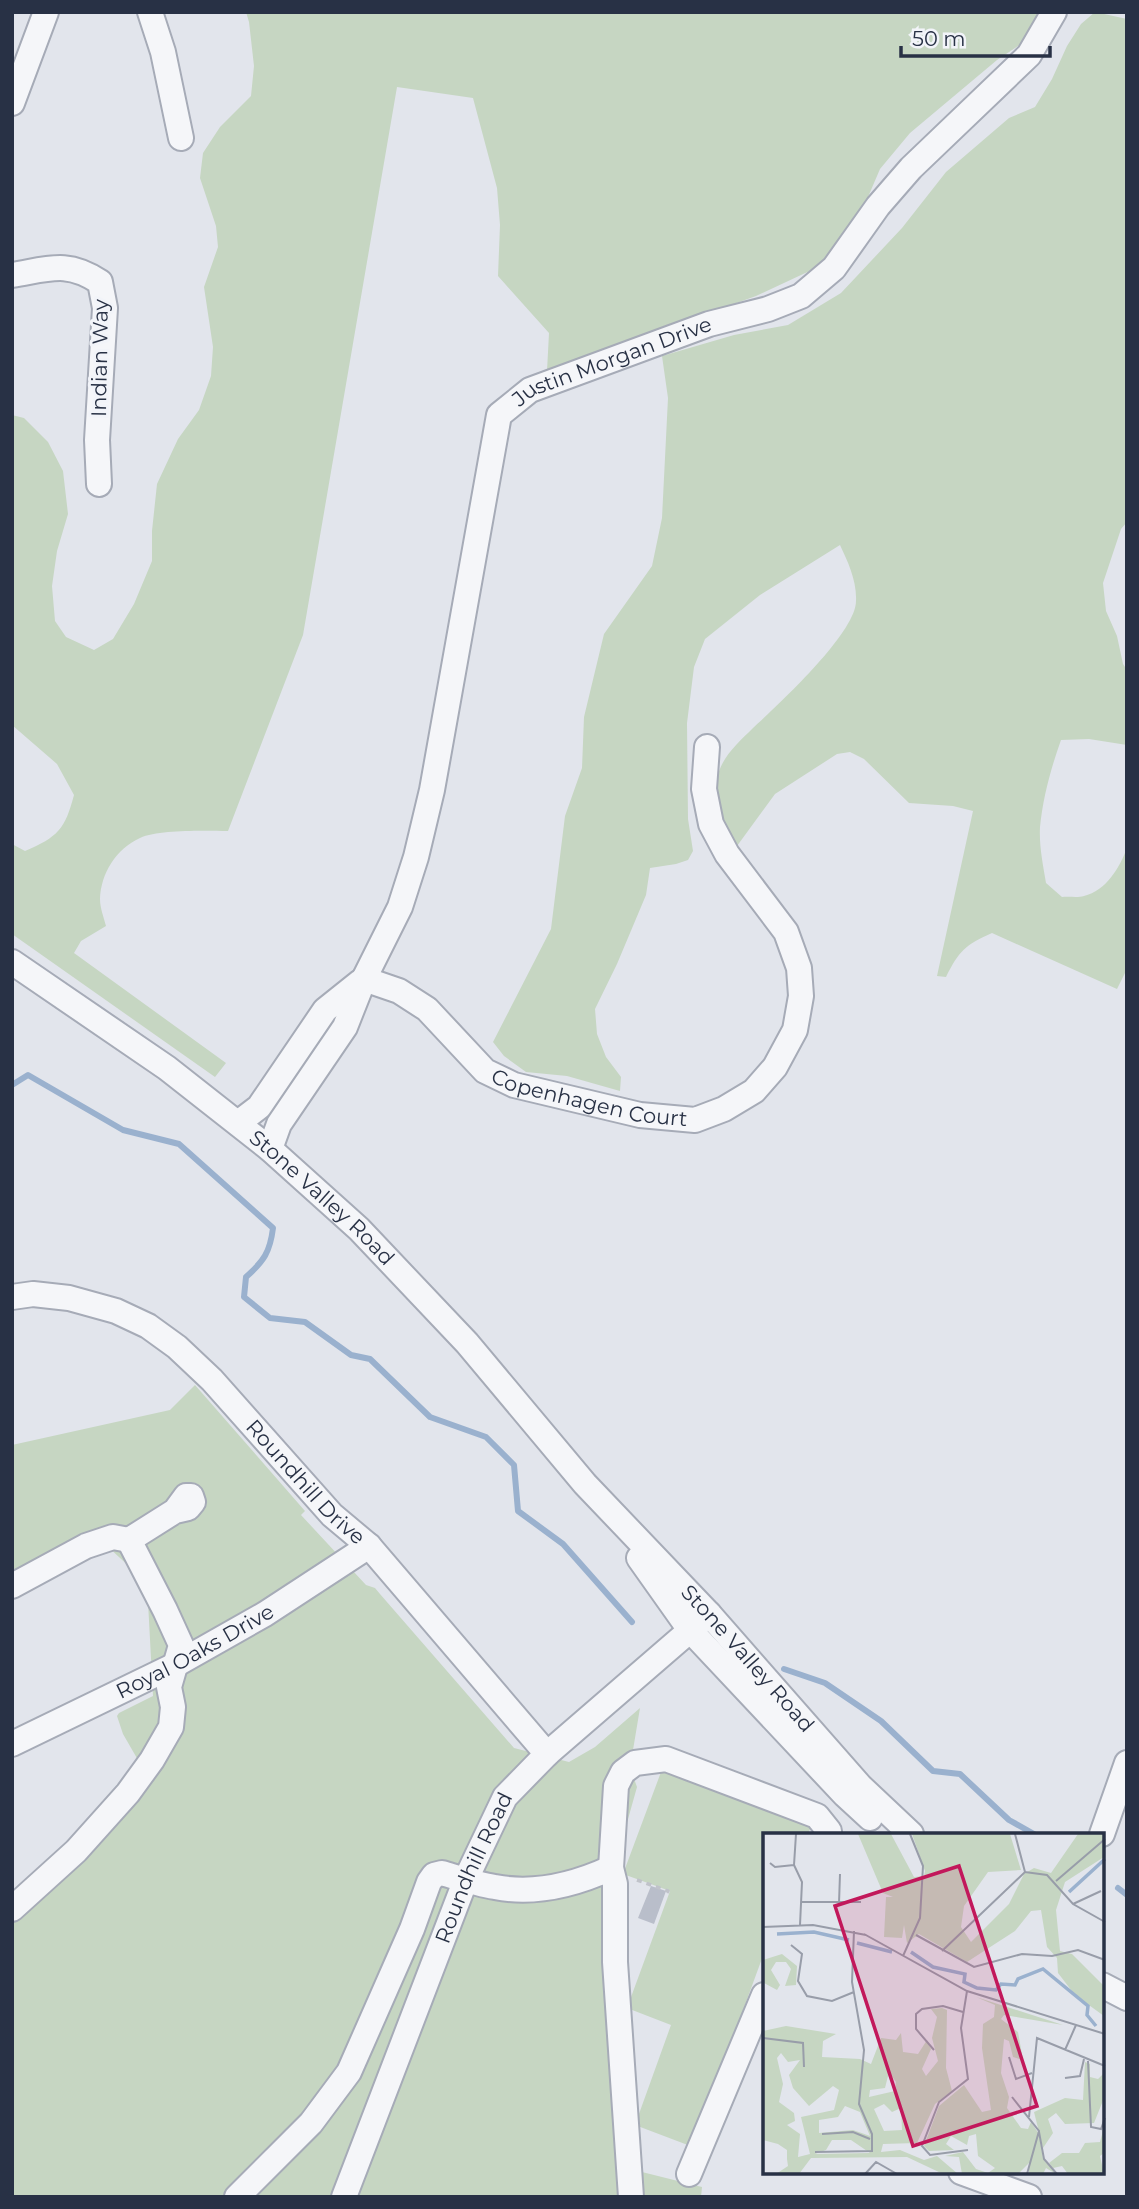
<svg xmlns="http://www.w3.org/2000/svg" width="1139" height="2209" viewBox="0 0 1139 2209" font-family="Montserrat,sans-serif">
<rect width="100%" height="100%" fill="#e2e5ec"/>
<g fill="#c6d6c2">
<path d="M246,12H1042L1037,27L1021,44L997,60L910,133L880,169L865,204L844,237L816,268L756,296L547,371L549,333L498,276L500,225L497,188L473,98L397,87L303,635L228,831C206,831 160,829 140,838C116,849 101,873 100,899C100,908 104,918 106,926L81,941L74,953L226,1063L215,1077L12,934V844L25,851C58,837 65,829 74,795L57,764L12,725V415L24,418L48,442L63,471L68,514L57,551L52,586L55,621L66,637L94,650L113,639L134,604L152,561V531L157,484L178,439L199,410L211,376L213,347L204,287L218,247L216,226L200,178L203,153L220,127L251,96L254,66L249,22Z"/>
<path d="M1095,12L1127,19V522L1121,529L1103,583L1106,611L1117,636L1123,664L1127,670V745L1089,739L1061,740C1051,768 1043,797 1040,827C1039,846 1043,865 1046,883L1062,897C1069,896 1077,898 1084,896C1106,891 1120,867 1127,848V969L1117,989L992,933C965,945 959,951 946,977L937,976L973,811L953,806L909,803L864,759L850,752L837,754L775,794L737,846C727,826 713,802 717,780C720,758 738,743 753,728C778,705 856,633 856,601C857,581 848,562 840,545L760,595L705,639L694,667L687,723L688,819L693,851L688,860L676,864L650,868L646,895L617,964L595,1009L597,1034L606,1057L621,1077L620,1091L567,1076L526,1072L504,1056L493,1042L551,929L565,816L582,768L584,717L604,634L652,566L662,518L668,398L662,356L734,335L788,325L841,293L902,228L946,172L1009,118L1035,107L1052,79L1067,46L1081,24Z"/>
<polygon points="195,1385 305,1511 301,1515 366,1585 375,1588 380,1594 514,1748 569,1762 595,1747 640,1708 632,1756 632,1773 637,1787 616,1862 638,2171 702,2187 701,2197 12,2197 12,1904 67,1864 138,1760 123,1734 117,1716 119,1713 153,1696 147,1583 106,1545 12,1591 12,1445 170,1410"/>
<polygon points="664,1764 814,1819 808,1834 764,1834 764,1953 693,2147 635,2125 671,2025 627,2008 670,1891 623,1874"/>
</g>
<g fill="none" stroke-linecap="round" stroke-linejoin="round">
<g stroke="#9ab1ce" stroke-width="6">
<path d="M12,1085L28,1075L123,1130L179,1144L273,1228C270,1252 264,1261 246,1277L244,1297L270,1318L305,1322L351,1355L370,1359L430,1417L486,1437L514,1465L518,1511L563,1544L632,1622"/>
<polyline points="784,1669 825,1683 881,1721 933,1771 960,1774 1009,1820 1034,1834"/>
<polyline points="1118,1888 1127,1895"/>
</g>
</g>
<polygon fill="#b9beca" points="651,1886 666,1891 654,1924 638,1918"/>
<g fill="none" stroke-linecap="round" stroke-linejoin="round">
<g stroke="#a6abb7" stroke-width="28">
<g id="minor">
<polyline points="150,12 163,52 181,138"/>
<polyline points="12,103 46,12"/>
<path d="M12,275C49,269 67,260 100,282L105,308L97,440L99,484"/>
<path id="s1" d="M12,962L167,1068L270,1149L359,1229L467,1343L585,1484L709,1614L860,1786L911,1834"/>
<path id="s2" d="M364,979L399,991L427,1009L485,1071L514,1085L640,1115L695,1120L724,1109L754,1091L775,1067L795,1030L801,996L799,968L786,932L727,854L711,824L704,789L707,747"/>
<polyline points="238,1123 259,1107 325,1010 360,982"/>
<path id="s3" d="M270,1149L279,1124L345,1027L364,979L400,907L416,857L432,790L499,415L530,390L709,324L768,309L801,296L834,268L878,206L911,168L1029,55L1054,12"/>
<path id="s4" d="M12,1297L33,1294L69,1298L116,1311L148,1326L177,1347L212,1380L332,1515L369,1546L547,1754"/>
<polyline points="639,1558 690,1630 845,1795 870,1818"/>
<polyline points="12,1586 86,1546 113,1537 129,1540"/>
<path id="s5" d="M12,1744L175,1665L265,1614L369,1546"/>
<polyline points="1102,1834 1127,1763"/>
<polyline points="611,1868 616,1786 623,1772 635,1763 666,1759 817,1816 829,1831"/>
<polyline points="12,1909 76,1851 128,1793 152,1760 171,1727 173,1707 169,1687 181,1645 165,1610 129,1540 175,1511 188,1508 193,1502 191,1496 186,1496 175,1511"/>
<polyline points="1102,1985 1127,1998"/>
<polyline points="961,2172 1029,2197"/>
<polyline points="689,2174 764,1995"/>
<path d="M237,2197L311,2123L349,2072L412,1929L429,1882L434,1875L442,1873C459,1878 477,1884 495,1887C535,1895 576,1884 611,1868L615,1884V1962L631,2197"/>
<path id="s6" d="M344,2197L466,1879L505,1797L547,1754L709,1614"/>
</g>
</g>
<polyline stroke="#c0c3ca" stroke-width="3.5" stroke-dasharray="5 5" stroke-linecap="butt" points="637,1880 668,1891 666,1894"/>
<use href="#minor" stroke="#f5f6f9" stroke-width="24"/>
</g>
<g text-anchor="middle" stroke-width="6" stroke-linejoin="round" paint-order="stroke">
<g font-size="21" fill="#283145" stroke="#f2f4f9">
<text transform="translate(100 358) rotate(-89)" y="7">Indian Way</text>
<text dy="7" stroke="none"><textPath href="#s3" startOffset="905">Justin Morgan Drive</textPath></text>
<text dy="7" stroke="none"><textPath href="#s2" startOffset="264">Copenhagen Court</textPath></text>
<text dy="7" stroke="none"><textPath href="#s1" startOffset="390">Stone Valley Road</textPath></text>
<text dy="7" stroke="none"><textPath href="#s4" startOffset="364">Roundhill Drive</textPath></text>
<text dy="7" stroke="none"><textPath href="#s5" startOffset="205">Royal Oaks Drive</textPath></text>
<text dy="7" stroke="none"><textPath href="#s1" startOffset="1018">Stone Valley Road</textPath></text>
<text dy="7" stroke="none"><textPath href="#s6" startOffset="354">Roundhill Road</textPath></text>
</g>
</g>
<g transform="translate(763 1833)">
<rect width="341" height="341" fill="#e2e5ec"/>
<path d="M95,1H128L151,44L161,43L162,38L149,1H247L258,37L225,39L201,73L198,94L208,109L246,71L261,41L271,35L288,40L315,1H341V24L302,49L293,77L297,118L309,121L341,153V183L312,162L295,140L294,125L284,114L278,77L268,78L252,98L204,129L156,101L144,110L141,92L139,105L121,104L123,64H130L120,60ZM19,121L34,133L33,152L22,153L28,136L23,129H13L8,137L17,152L14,157L1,150L0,127ZM213,164L300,192L241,182L238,186L255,199L260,227L250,224L246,208L241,206L238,240L246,264L244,275L258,295L265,296L268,289L276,301L280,326L293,341L283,335L280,341H266V330L255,341H199L196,324L182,323L200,319L213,336L225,340L232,335L215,323L213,301L206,303L204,312L188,303L183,311L191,317L166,318L161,313L176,273L201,252L219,279L228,277L219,215L220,191L231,184L232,172ZM179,175L184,177L183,235L189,258L172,271L154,310L120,311L118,319L137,317L161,327L174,323L195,341H180L144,324L48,325L36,341H13L25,333L24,326V317L15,311L0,307V198L23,193L73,201L60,208L59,224L97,226L108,231L118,205L133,207L138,200L140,219L155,221L164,207L168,216L159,236L163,243L175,228L169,205L174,184L168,176ZM18,220L25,229L37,227L26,242L30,255L46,273L70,253L76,257L71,277L38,284L47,321L35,324L37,301L24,292L32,288L31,280L16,269L20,251L14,225ZM126,239L133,249L132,258L106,264L107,257L122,255ZM121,271L129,279L138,275L139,297L121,298L111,276ZM82,273L97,279L107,303L90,297L56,300V287L75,284ZM69,307H88L107,320L52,321L63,317ZM322,229L327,231V244L335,246L341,240V265L331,290L302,291L293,280L285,286L290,300L280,315L271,279L302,265L320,267ZM341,294V320L337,323L341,341H305L299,333L290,335L286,330L299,320H316L322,310L337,309Z" fill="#c6d6c2" fill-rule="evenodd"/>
<path fill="none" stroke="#9ab1ce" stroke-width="3.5" d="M306,59L342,26M14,101L51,99L86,107M94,110L129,119M148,119L170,134L202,141L201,149L214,155L233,157L238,151L252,152L255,146L280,136L325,173L324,182L333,193"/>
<path fill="none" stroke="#989da9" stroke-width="2" d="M33,1L31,32L39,49L37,92M252,1L262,39M7,30L12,34L31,32M293,48L342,6M39,69H98M76,70L77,41M310,71L338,58M0,94L50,92L103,102M101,101L204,158L342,201M153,102L211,134L259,121L289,123L315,117L342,127M28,112L39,121L35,148L44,163L69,168L91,159M179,118L262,39L284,42L310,71L342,89M140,123L157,85L160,33L147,1M204,158L198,195L205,246L176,269L159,313L167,322L205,317M0,205L40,210L41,234M171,217L153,196V181L159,176L180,173L200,179M302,217L313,192M246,224L253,246L269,240M325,228L328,294L338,296L342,285M302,245L317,243L321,226M249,264L276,298L264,341M266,284L274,205L342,233M276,299L281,326L294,341M59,301L90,299L107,306M52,319L109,318V301L96,271L101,217L89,149L91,98M102,341L113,329L134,341"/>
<path fill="#c2185b" fill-opacity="0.15" stroke="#c2185b" stroke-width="3.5" d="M196,33L274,273L150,313L72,73Z"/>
<rect width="341" height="341" fill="none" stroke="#283145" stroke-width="3.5"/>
</g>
<rect width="1139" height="2209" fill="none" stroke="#283145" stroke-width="28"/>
<path d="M901 46v10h149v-10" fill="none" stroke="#283145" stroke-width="3.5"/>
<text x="912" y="46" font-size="21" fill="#283145" stroke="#f2f4f9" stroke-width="5" paint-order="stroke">50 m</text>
</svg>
